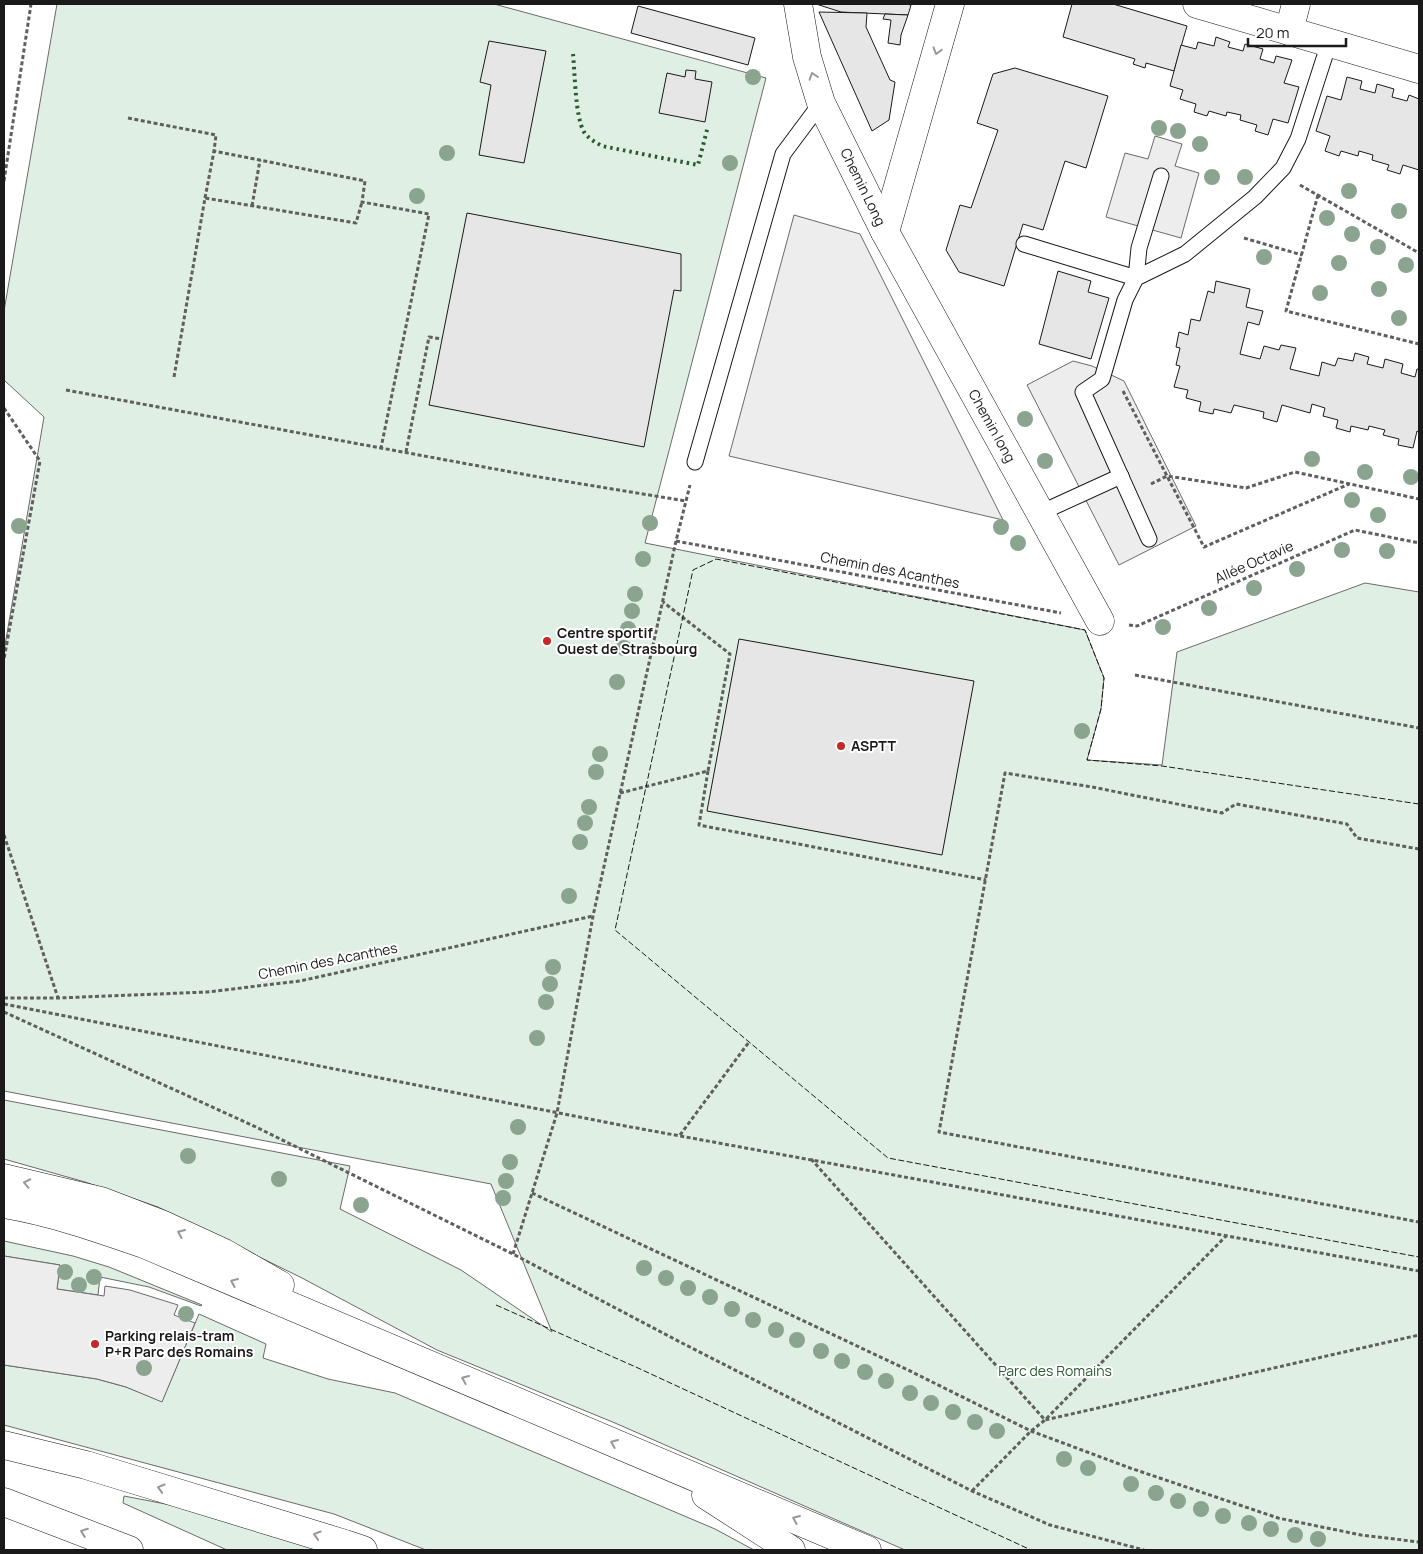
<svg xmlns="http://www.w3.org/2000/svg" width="1423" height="1554" viewBox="0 0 1423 1554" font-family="Manrope,sans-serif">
<rect width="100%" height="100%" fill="#fff"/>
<g fill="#e0efe3" stroke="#6a6a6a">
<polygon points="57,4 494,4 766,78 645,543 1085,630 1104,678 1101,709 1087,760 1162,765 1177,652 1365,583 1419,592 1419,1550 905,1550 615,1423 437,1350 302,1278 158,1207 85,1182 4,1159 4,1100 350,1166 340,1209 461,1270 552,1332 491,1184 4,1091 4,651 44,417 4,380 4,311"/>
<polygon points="4,1241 73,1256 109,1267 202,1305 201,1306 149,1287 100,1277 98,1295 57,1289 60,1265 4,1256"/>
<polygon points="199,1314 266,1344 263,1358 328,1379 395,1393 715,1529 754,1550 426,1550 334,1514 4,1425 4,1365 97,1379 126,1387 162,1401"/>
<polygon points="124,1496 181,1507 327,1550 227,1550 123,1503"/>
</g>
<g fill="#ededed" stroke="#6a6a6a">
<polygon points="1155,136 1182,144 1175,166 1199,173 1181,238 1106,217 1125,153 1148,159"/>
<polygon points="794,215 860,234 1003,520 729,456"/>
<polygon points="1073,361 1092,366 1124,381 1196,526 1119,565 1027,385"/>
<polygon points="4,1256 60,1265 57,1289 104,1296 105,1286 130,1290 178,1305 174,1315 195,1323 162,1402 126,1387 97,1379 4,1365"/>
</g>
<g fill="#e6e6e6" stroke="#1a1a1a">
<polygon points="816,4 906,4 911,5 908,15 841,12"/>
<polygon points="1072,4 1113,4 1187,26 1174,71 1146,63 1145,68 1133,64 1135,59 1063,37"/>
<polygon points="638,6 755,38 748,65 631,33"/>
<polygon points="819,12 867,13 866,27 890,80 895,82 889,120 872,131"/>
<polygon points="885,14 908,15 901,35 900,45 888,43 891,20 883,19"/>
<polygon points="1216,37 1230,42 1228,47 1243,51 1245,44 1263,49 1260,59 1274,63 1276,56 1292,60 1284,83 1299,87 1288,123 1273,119 1268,135 1255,131 1257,125 1240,120 1241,115 1227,112 1226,116 1209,111 1207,116 1194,112 1196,104 1180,99 1183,90 1170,86 1181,45 1196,49 1198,42 1214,46"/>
<polygon points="489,41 546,51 524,163 479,155 491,85 480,82"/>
<polygon points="1015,68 1108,96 1086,168 1065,161 1043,230 1023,224 1004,286 959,272 946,250 960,205 971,208 998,130 977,123 993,74"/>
<polygon points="686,70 696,71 695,79 712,82 705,122 659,113 667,73 685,77"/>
<polygon points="1347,77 1362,81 1360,89 1375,93 1377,84 1394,89 1392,97 1407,101 1409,95 1419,99 1419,170 1403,165 1400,174 1387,170 1389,165 1372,160 1373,155 1359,151 1358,156 1341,151 1339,156 1325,151 1330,136 1316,131 1327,96 1341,100"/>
<polygon points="467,213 681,254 681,291 674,290 644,447 429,405"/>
<polygon points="1058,271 1091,281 1088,292 1109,298 1091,359 1039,344"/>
<polygon points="1216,281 1250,289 1246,307 1263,311 1259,325 1248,322 1240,354 1260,359 1264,346 1279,350 1281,345 1296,348 1290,369 1319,376 1322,362 1335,366 1338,358 1353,361 1355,353 1369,357 1367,364 1383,368 1385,359 1403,364 1401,373 1415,377 1417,369 1419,369 1419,432 1417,431 1413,448 1398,445 1399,439 1383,435 1385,430 1369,426 1368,430 1351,426 1350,432 1336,428 1338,420 1323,416 1325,408 1312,404 1310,413 1282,405 1277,422 1263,418 1264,412 1234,405 1231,413 1214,409 1213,414 1199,411 1201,402 1186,398 1188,390 1174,387 1180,366 1176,365 1180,348 1176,347 1179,332 1188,335 1191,319 1200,321 1208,291 1214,293"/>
<polygon points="739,639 974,681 942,855 707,811"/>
</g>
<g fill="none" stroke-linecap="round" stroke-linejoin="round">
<g stroke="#1a1a1a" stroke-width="17">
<g id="lane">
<polyline points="1024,244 1136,278 1139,248 1161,176"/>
<polyline points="695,462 783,154 821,103"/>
<polyline points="1040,513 1121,476"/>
<polyline points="1149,539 1083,392 1102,379 1125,300 1136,278 1185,254 1255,197 1283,168 1298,139 1329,43"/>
</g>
</g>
<g stroke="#1a1a1a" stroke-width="29">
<g id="street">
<polyline points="798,4 807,57 821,103 885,232 1100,621"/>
<polyline points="1197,4 1419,69"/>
<polyline points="1289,31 1296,4"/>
<polyline points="885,232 950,4"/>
</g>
</g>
<g stroke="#1a1a1a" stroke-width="29">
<g id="highway">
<polyline points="4,1178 101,1201 161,1224 224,1253 280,1285"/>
<path d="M4,1204C52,1212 98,1228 144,1244L867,1550"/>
<polyline points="4,1445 86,1465 345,1544 363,1550"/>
<polyline points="706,1495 791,1550"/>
<polyline points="4,1502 129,1550"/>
</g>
</g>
<g stroke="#5f5f5f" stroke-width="3" stroke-dasharray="4 2.5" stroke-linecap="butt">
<polyline points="128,118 216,135 214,151 365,181 362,202 429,214 381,448"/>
<polyline points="4,181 31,4"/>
<polyline points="1300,185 1419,253"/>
<polyline points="1318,195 1286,311 1419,344"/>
<polyline points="205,198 214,151"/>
<polyline points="252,206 260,160"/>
<polyline points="1244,238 1302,255"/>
<polyline points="174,377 205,198 356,223 362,202"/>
<polyline points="66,390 533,476 686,501"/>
<polyline points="1123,391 1167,476 1246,488 1295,472 1419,499"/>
<polyline points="4,408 40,461 4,659"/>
<polyline points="406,452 429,337 442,339"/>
<polyline points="1151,484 1167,476 1204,547 1349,484"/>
<polyline points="676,541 1061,613"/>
<polyline points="1129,625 1137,626 1355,530 1419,543"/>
<polyline points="1135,675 1419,728"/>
<polyline points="708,771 699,825 986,880"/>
<polyline points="620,793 708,771 730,654 663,602"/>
<polyline points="4,835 58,998"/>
<polyline points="1419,849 1357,838 1347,824 1236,804 1222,813 1092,787 1005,773 939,1132 1419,1222"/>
<polyline points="4,998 58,998 207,992 300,981 593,916"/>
<polyline points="4,1004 620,1125 1419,1271"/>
<polyline points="4,1012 256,1127 513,1254 680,1342 972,1491 1050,1525 1144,1550"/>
<polyline points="680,1135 749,1042"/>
<polyline points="811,1159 1045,1420 1419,1335"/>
<polyline points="532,1193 908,1370 1031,1431 1130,1468 1278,1518 1361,1535 1419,1542"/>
<polyline points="513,1254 557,1113 593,916 676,541 690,485"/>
<polyline points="972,1491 1031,1431 1045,1420 1226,1236"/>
</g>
<use href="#lane" stroke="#fff" stroke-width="15"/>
<use href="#street" stroke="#fff" stroke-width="28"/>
<use href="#highway" stroke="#fff" stroke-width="28"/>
<path stroke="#2b5a34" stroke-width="4" stroke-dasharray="2.5 4" stroke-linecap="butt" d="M573,54C575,73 575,116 584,132C589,139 595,142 602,146L698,165L708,126"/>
<g stroke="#1a1a1a" stroke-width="1" stroke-dasharray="6 2.5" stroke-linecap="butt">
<polyline points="1419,804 1162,766 1087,760 1101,709 1104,678 1085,630 716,559 693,570 615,930 888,1158 1419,1257"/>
<polyline points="496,1305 638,1368 1031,1550"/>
</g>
</g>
<g fill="#8aa48f">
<circle cx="753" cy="77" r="8"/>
<circle cx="1159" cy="128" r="8"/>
<circle cx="1178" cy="131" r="8"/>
<circle cx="1200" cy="144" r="8"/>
<circle cx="447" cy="153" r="8"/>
<circle cx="730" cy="163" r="8"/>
<circle cx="1212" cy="177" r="8"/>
<circle cx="1245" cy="177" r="8"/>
<circle cx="1349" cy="191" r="8"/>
<circle cx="417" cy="196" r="8"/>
<circle cx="1399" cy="211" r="8"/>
<circle cx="1327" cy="218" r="8"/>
<circle cx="1352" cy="234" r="8"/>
<circle cx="1378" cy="247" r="8"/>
<circle cx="1264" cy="257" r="8"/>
<circle cx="1339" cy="263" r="8"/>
<circle cx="1406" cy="265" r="8"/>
<circle cx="1379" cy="289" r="8"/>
<circle cx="1320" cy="293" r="8"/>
<circle cx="1399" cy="318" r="8"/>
<circle cx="1025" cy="419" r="8"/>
<circle cx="1312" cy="459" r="8"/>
<circle cx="1045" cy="461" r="8"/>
<circle cx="1365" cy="472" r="8"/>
<circle cx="1411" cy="477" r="8"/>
<circle cx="1352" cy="500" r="8"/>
<circle cx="1378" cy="515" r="8"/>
<circle cx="650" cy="523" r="8"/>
<circle cx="19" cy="526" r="8"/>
<circle cx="1001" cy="527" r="8"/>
<circle cx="1018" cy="543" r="8"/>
<circle cx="1342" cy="550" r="8"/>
<circle cx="1387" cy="551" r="8"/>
<circle cx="643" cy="559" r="8"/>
<circle cx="1297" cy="569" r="8"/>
<circle cx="1254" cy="588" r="8"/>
<circle cx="635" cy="594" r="8"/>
<circle cx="1209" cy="608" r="8"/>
<circle cx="632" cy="611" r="8"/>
<circle cx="1163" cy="627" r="8"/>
<circle cx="628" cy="629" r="8"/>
<circle cx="624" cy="648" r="8"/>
<circle cx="617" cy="682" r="8"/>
<circle cx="1082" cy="731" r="8"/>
<circle cx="600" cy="754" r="8"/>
<circle cx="596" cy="772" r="8"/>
<circle cx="589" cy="807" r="8"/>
<circle cx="585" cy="823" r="8"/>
<circle cx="580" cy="842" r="8"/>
<circle cx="569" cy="896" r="8"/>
<circle cx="553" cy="967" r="8"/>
<circle cx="550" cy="984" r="8"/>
<circle cx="546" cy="1002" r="8"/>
<circle cx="537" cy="1038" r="8"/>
<circle cx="518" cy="1127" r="8"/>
<circle cx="188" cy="1156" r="8"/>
<circle cx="510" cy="1162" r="8"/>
<circle cx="279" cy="1179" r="8"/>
<circle cx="506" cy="1181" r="8"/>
<circle cx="503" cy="1198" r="8"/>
<circle cx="361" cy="1205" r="8"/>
<circle cx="644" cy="1268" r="8"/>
<circle cx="65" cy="1272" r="8"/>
<circle cx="94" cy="1277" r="8"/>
<circle cx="666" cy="1278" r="8"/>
<circle cx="79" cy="1285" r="8"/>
<circle cx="688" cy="1288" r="8"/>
<circle cx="710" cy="1297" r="8"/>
<circle cx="732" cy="1309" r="8"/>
<circle cx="186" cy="1314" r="8"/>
<circle cx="753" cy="1320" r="8"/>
<circle cx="776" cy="1330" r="8"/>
<circle cx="797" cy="1340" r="8"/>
<circle cx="821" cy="1351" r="8"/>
<circle cx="842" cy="1361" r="8"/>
<circle cx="144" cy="1368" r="8"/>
<circle cx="865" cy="1372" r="8"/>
<circle cx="886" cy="1381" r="8"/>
<circle cx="910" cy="1393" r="8"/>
<circle cx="931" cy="1403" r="8"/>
<circle cx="953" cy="1412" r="8"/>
<circle cx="975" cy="1422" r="8"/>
<circle cx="997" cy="1431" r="8"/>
<circle cx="1064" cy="1459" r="8"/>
<circle cx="1088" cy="1468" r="8"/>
<circle cx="1131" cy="1484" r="8"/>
<circle cx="1156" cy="1493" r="8"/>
<circle cx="1178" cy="1501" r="8"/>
<circle cx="1201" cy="1509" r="8"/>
<circle cx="1223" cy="1516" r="8"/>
<circle cx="1249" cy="1523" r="8"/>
<circle cx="1271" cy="1529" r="8"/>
<circle cx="1295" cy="1535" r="8"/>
<circle cx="1318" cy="1539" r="8"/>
</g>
<defs><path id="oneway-chevron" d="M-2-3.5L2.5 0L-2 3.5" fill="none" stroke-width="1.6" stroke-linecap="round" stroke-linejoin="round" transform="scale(1.25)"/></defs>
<g stroke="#989898">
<use href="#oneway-chevron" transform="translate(937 51) rotate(106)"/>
<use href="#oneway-chevron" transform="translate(813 76) rotate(-108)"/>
<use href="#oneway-chevron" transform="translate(27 1183) rotate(-168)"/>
<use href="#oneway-chevron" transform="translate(181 1233) rotate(-156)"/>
<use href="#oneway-chevron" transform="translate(234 1282) rotate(-157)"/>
<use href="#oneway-chevron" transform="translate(465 1379) rotate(-157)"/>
<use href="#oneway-chevron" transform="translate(614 1443) rotate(-157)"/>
<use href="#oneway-chevron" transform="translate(161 1488) rotate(-163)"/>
<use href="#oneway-chevron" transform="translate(796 1519) rotate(-157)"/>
<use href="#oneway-chevron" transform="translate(84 1532) rotate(-159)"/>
<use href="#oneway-chevron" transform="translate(317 1535) rotate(-163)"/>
</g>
<g fill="#c62828" stroke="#fff" stroke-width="2">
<circle cx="547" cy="641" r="5"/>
<circle cx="841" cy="746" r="5"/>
<circle cx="95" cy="1344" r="5"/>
</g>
<g text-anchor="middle" stroke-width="4" stroke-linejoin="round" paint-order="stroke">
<g font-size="14" fill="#1a1a1a" stroke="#fff">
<text transform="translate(863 187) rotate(64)" y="5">Chemin Long</text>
<text transform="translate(992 426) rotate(61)" y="5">Chemin long</text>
<text transform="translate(1254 562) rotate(-24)" y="5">Allée Octavie</text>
<text transform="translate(890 570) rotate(11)" y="5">Chemin des Acanthes</text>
<text transform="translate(328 961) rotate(-11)" y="5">Chemin des Acanthes</text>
</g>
<g font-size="14" font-weight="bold" fill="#1a1a1a" stroke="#fff" text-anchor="start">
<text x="557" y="638">Centre sportif<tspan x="557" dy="16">Ouest de Strasbourg</tspan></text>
<text x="851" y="751">ASPTT</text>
<text x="105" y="1341">Parking relais-tram<tspan x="105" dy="16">P+R Parc des Romains</tspan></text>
</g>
<g font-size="14" fill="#2b5a34" stroke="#fff">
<text x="1055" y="1376">Parc des Romains</text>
</g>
</g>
<rect width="1423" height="1554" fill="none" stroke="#1a1a1a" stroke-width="10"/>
<path d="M1248 38v8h98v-8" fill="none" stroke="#1a1a1a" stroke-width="2.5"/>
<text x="1256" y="38" font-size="15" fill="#1a1a1a" stroke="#ffffff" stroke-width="4" paint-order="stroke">20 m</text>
</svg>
